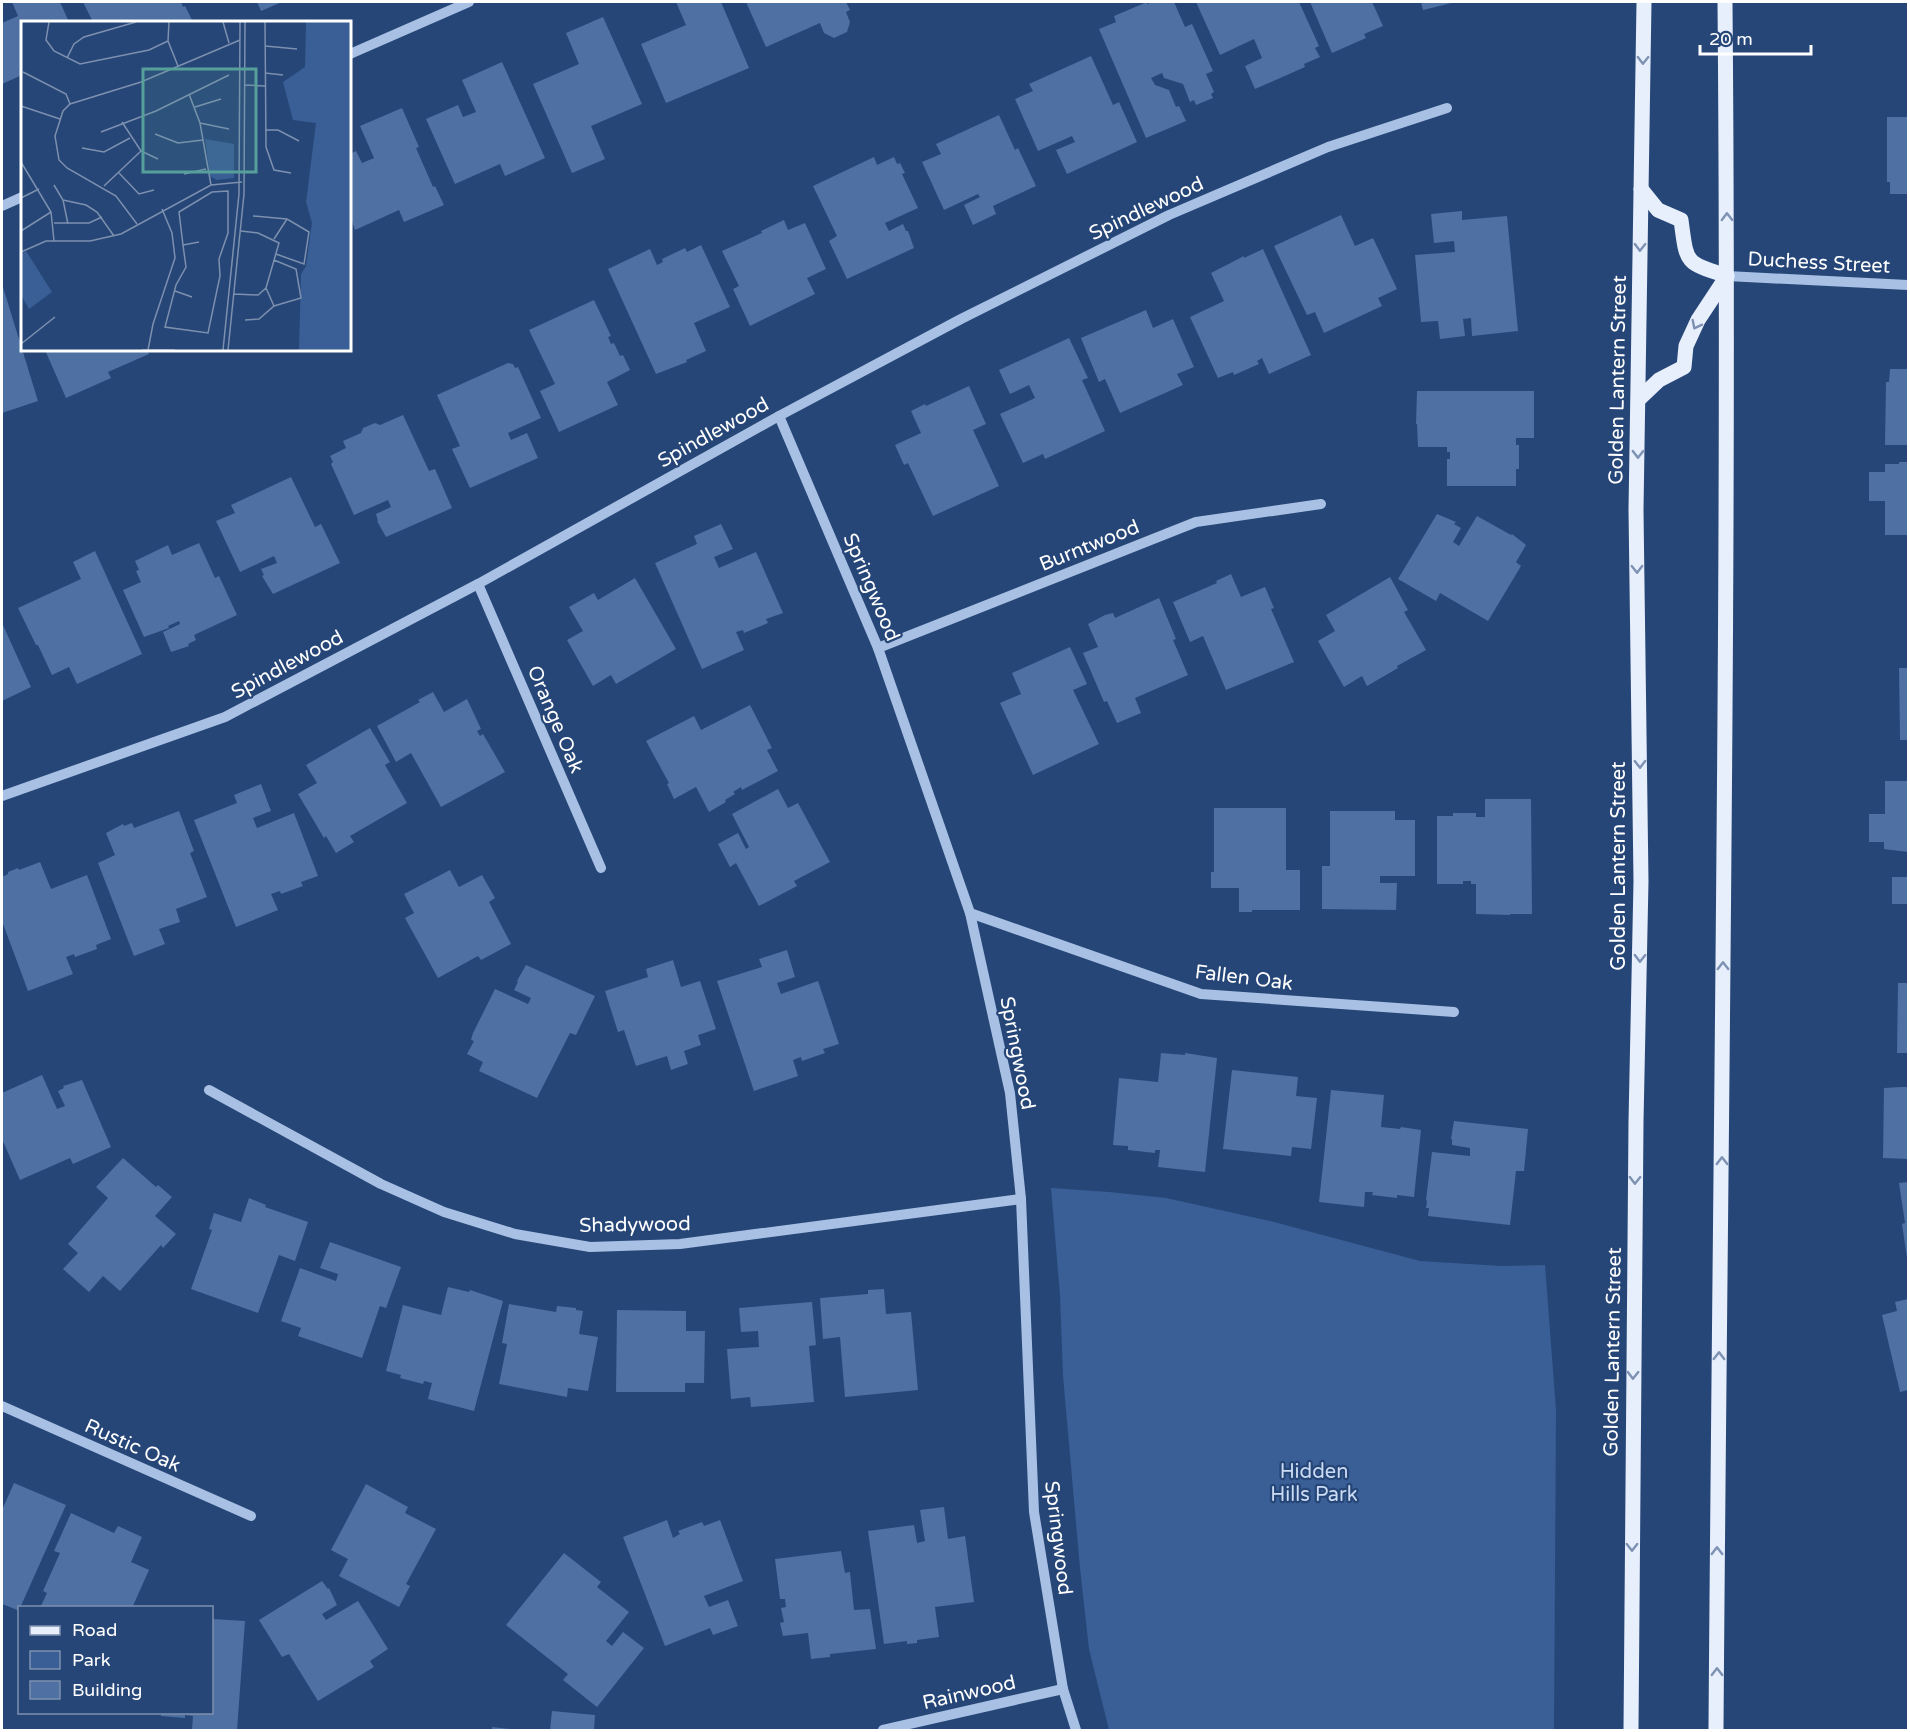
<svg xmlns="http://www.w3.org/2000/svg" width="1910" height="1732" viewBox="0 0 1910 1732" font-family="'Varela Round',sans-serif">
<rect width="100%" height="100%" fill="#264678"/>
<polygon fill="#395f96" points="1051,1188 1109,1192 1166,1198 1274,1222 1420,1261 1501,1266 1545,1265 1556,1410 1554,1730 1109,1730 1089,1649 1080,1568 1063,1376 1060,1295"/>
<g fill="#4e70a2">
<polygon points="12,2 60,2 69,22 22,22 22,75 2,84 2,23 18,16"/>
<polygon points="83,2 181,2 183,7 185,6 193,22 93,22"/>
<polygon points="257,2 282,2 261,11"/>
<polygon points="676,2 721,2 749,68 666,103 641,44 686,25"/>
<polygon points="746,2 846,2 850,10 846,12 850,22 847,32 834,38 824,33 820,23 766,47"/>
<polygon points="1147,2 1147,4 1153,2 1174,2 1185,27 1192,24 1213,71 1206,74 1214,92 1211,94 1213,98 1196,105 1194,100 1190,102 1183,84 1164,78 1162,73 1151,78 1155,85 1169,90 1176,107 1179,106 1186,121 1146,138 1099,29 1116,22 1114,16"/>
<polygon points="1196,2 1299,2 1319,46 1315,48 1320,57 1304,64 1305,67 1255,89 1245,66 1262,58 1254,39 1220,55"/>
<polygon points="1310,2 1372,2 1383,26 1364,34 1366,38 1332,53"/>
<polygon points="1421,2 1456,2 1423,10"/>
<polygon points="603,17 642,104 591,126 605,159 572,173 533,84 579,64 566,33"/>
<polygon points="1091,56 1113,105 1119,102 1137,142 1067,174 1056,150 1075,142 1072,136 1038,151 1015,99 1033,91 1029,84"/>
<polygon points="502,62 545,158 505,176 500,164 455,184 426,119 458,105 463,117 476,112 462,80"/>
<polygon points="402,108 419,147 416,148 433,187 435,186 444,205 404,222 399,210 355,230 350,216 350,154 356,151 362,163 374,158 360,126"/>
<polygon points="999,115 1015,150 1018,148 1036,186 993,206 996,214 973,225 964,205 980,197 978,194 944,210 922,162 941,154 936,144"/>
<polygon points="1887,117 1908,117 1908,194 1890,194 1890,182 1887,182"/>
<polygon points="874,157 877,165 894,157 897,164 900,163 905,173 902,174 918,208 885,223 889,231 903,224 906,231 908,231 914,248 847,279 829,241 837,236 813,186"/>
<polygon points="1462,211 1462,220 1507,216 1518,331 1472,336 1471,318 1463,319 1465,336 1440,339 1438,321 1421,322 1415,255 1455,252 1454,241 1434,243 1431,214"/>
<polygon points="1341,215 1355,246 1373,238 1397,289 1378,298 1382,306 1324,333 1315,312 1307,315 1274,246"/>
<polygon points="784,220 788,230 805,223 826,269 807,278 815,294 750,326 733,289 739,286 722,251 762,233 761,231"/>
<polygon points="701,245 730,307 694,323 706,351 686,360 687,362 656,374 608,269 650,249 657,265 663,262 662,259 685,248 687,252"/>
<polygon points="1263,249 1311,355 1269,374 1262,358 1257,361 1259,364 1234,375 1233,372 1218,378 1190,317 1224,301 1211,273 1244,256 1244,258"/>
<polygon points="2,284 38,401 2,413"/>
<polygon points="594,300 611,336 608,337 611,344 614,343 620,356 623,355 630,370 607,382 618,405 559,432 540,391 555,384 529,330"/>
<polygon points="1146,310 1153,328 1173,319 1194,367 1177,374 1183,385 1120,413 1105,379 1099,382 1081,338"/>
<polygon points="1069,338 1088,378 1082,380 1105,431 1045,459 1043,454 1023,463 1000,414 1035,398 1029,385 1010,394 999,370"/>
<polygon points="45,350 147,350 149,354 108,372 111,378 66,398"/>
<polygon points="508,363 513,364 515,368 518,367 541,418 508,433 511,440 527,433 538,458 470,488 452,449 460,446 437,395"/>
<polygon points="1890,369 1908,369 1908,445 1885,445 1886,382 1889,382"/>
<polygon points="969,386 986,424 973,430 999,486 933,516 908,463 904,465 895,445 921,433 911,411 925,404 926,406"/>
<polygon points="1417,391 1534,391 1534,438 1516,438 1516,445 1519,445 1519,469 1516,469 1516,486 1447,486 1447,459 1450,459 1450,452 1447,452 1447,447 1418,447 1417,424 1416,424"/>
<polygon points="403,415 429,471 435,469 452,508 386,537 377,521 378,521 376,514 391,507 388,500 354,515 331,464 333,462 330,456 346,448 343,441 361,433 363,428 375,423 380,425"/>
<polygon points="1899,462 1908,462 1908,535 1885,535 1885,501 1869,501 1869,472 1885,472 1885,464 1899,464"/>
<polygon points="291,477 315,527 321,524 340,563 273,594 262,576 264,575 261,569 277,563 274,556 240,572 216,521 235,513 231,505"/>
<polygon points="1437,514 1456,522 1454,524 1461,528 1453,542 1459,546 1477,516 1511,535 1512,534 1526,545 1516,562 1521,566 1488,621 1440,593 1436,601 1398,579"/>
<polygon points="721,524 733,549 714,557 719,568 756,552 783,613 766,619 768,623 744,633 743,630 736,632 744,650 702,669 655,563 697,544 694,536"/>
<polygon points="199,543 215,578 219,576 237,615 194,635 196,640 188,644 189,646 171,652 163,632 180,624 179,621 168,626 169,628 144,637 123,590 141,582 136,571 139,570 135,561 168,545 172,555"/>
<polygon points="95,551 142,654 77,684 69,667 52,675 38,645 36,645 18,608 81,579 73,562"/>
<polygon points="1231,574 1241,597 1265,587 1274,608 1271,609 1294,662 1226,690 1203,636 1190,642 1173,602 1217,583 1216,581"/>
<polygon points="1390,577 1408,610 1404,612 1426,650 1397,666 1398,668 1367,686 1362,676 1344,687 1318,641 1335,631 1326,615"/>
<polygon points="635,578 676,649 616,684 611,675 593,686 567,640 583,631 569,607 594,593 598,600"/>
<polygon points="1159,598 1176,639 1173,640 1188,675 1135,698 1141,713 1117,723 1107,701 1104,702 1083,653 1098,647 1088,624 1105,615 1113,613 1115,618"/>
<polygon points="2,623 31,687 2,701"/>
<polygon points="1070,647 1087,684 1073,690 1099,744 1033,775 1000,703 1021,694 1012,673"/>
<polygon points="1899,668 1908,668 1908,740 1900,740"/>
<polygon points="433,692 444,712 467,699 481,729 477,731 480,736 483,734 505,772 441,807 411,753 396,762 377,726 420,702 418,700"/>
<polygon points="750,705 772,748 767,750 778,771 742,790 741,787 733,792 735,794 725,800 726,802 709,812 696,787 674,799 667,784 669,783 646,741 694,716 701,730"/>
<polygon points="370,728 390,762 385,765 407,803 350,836 354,842 336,853 326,836 324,838 298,794 317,783 306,765"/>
<polygon points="1885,781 1908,781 1908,852 1884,849 1884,842 1869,842 1869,814 1885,814"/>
<polygon points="261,784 271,811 253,818 257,828 294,813 318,876 301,882 303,886 281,894 280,891 271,894 278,910 236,927 194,820 237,803 234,795"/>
<polygon points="778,789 788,808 798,803 830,862 794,881 797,886 759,906 736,863 730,867 718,844 738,833 746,849 749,847 732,814"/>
<polygon points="1485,799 1531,799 1532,914 1510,914 1510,915 1476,914 1476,884 1471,884 1471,881 1463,881 1463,884 1437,884 1437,816 1453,816 1453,813 1476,813 1476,817 1485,817"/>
<polygon points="1214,808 1286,808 1286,870 1300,870 1300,910 1252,910 1252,912 1239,912 1239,888 1211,888 1211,872 1214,872"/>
<polygon points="179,811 194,851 190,853 207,897 176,909 180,922 159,929 165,944 134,956 98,863 115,855 106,833 123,824 124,826 132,823 134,828"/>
<polygon points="1330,811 1395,811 1395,820 1415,820 1415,876 1380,876 1380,883 1397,883 1396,910 1322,909 1322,866 1330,866"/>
<polygon points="40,862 51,889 87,875 111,939 96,945 97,949 75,957 74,954 66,957 73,974 28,991 2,921 2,877 8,874 8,872 18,868 19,870"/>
<polygon points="450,870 459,887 482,875 495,898 489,902 511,944 481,960 478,956 438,978 405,918 414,913 404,894"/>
<rect x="1892" y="877" width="16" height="27"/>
<polygon points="787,950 795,977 777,983 781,994 818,981 839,1044 823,1049 825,1053 802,1061 801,1057 793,1060 798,1076 754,1091 717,981 762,967 759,959"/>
<polygon points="673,960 681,987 700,981 716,1029 698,1035 701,1045 684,1051 688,1064 671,1070 667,1056 636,1066 624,1030 618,1032 605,991 648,977 646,969"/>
<polygon points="526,965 595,996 576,1035 570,1033 537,1098 479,1071 483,1062 467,1054 474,1041 471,1040 473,1033 495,989 528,1004 531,998 514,990 518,982 517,981"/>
<polygon points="1898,983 1908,983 1908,1053 1897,1053"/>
<polygon points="1161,1053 1185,1055 1185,1053 1217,1058 1205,1172 1158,1167 1160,1150 1155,1150 1155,1153 1128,1150 1128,1146 1113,1145 1119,1078 1158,1082"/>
<polygon points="1232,1070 1298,1077 1296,1096 1317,1098 1311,1149 1292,1147 1291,1156 1223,1149"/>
<polygon points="42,1075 57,1109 65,1106 58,1091 64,1088 63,1086 82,1080 111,1147 73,1164 70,1158 20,1180 2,1139 2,1093"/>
<polygon points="1901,1087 1908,1087 1908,1159 1883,1158 1884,1088"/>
<polygon points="1331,1090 1384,1095 1381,1127 1400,1129 1401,1127 1421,1130 1414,1197 1397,1195 1397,1198 1372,1195 1373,1192 1365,1192 1364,1207 1319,1202"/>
<polygon points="1454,1121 1528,1129 1524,1171 1516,1171 1510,1225 1428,1216 1429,1208 1426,1208 1427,1201 1426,1200 1432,1152 1470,1156 1470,1148 1452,1145 1452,1139 1451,1139"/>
<polygon points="123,1158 156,1187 158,1185 172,1197 155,1216 176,1234 163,1248 161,1245 120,1291 103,1276 89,1292 63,1269 78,1253 68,1244 108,1198 96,1187"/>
<polygon points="1908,1182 1908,1258 1907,1258 1902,1224 1905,1223 1899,1183"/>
<polygon points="249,1198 266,1205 265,1207 308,1222 295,1261 279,1255 258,1313 191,1289 212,1230 209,1229 214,1213 241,1222"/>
<polygon points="330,1242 401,1267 386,1308 380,1306 362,1358 298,1336 301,1328 281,1321 300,1268 336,1281 338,1274 320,1268"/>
<polygon points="448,1287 469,1292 470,1290 503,1301 474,1411 428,1399 432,1383 424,1381 423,1384 400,1378 401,1375 386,1371 403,1305 441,1315"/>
<polygon points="884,1289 886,1314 911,1312 918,1390 845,1397 840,1337 823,1339 820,1298 868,1294 868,1290"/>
<polygon points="1908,1299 1908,1390 1900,1392 1882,1315 1897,1311 1895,1302"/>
<polygon points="812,1302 816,1345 809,1346 814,1402 751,1407 750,1397 731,1399 727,1349 759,1347 758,1331 741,1332 739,1308"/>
<polygon points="509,1304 556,1312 557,1306 576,1308 576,1310 583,1311 579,1334 598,1337 588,1391 568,1388 567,1397 499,1384 507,1344 502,1343"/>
<polygon points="617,1310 686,1311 686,1331 705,1331 704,1383 685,1383 685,1392 616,1392"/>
<polygon points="14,1483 66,1505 20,1608 20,1611 2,1604 2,1510"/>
<polygon points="366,1484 408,1507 405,1513 436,1529 406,1584 410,1586 399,1607 339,1576 348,1559 331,1550"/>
<polygon points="944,1507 948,1539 965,1536 974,1602 935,1607 939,1637 917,1640 917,1643 907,1644 907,1641 884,1644 868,1531 914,1525 917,1543 925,1541 920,1510"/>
<polygon points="71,1513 114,1533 118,1526 142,1537 131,1562 149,1570 132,1608 40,1608 47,1593 43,1591 60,1553 54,1551"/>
<polygon points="667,1520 673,1538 680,1534 678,1531 702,1522 704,1526 720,1520 743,1581 704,1596 709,1607 728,1600 738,1626 713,1635 710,1628 665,1646 623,1537"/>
<polygon points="841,1551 845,1573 850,1572 854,1610 870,1609 876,1649 830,1654 830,1657 811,1659 808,1633 783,1636 780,1623 784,1622 781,1608 786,1607 785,1599 780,1599 775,1559"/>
<polygon points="564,1553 601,1582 597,1587 629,1612 606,1641 612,1646 623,1632 644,1648 597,1707 563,1680 568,1674 506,1625"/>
<polygon points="322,1581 328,1589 329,1588 337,1605 322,1614 326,1620 358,1601 388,1649 370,1661 374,1667 318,1701 289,1654 282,1657 259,1620"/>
<polygon points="212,1619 245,1621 237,1730 192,1730 193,1716 185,1715 185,1718 161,1716 161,1712 212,1712"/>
<polygon points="552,1711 595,1715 594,1730 550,1730"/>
<polygon points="492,1727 511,1729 511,1730 492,1730"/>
</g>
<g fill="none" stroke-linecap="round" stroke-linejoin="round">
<g stroke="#a8c0e3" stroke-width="10">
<polyline points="350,54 469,2"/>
<polyline points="2,206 22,197"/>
<polyline points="1727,276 1908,285"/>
<polyline points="779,416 878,648 970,913 1010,1093 1021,1199 1034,1512 1063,1689 1076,1730"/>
<polyline points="478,584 601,868"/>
<polyline points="878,648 1196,522 1321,504"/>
<polyline points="2,796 225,717 478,584 779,416 961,319 1169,215 1328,147 1447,108"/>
<polyline points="970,913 1201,994 1454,1012"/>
<polyline points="209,1090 381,1184 444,1212 515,1234 590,1247 680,1244 1021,1199"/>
<polyline points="2,1406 251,1516"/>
<polyline points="883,1730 1063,1689"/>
</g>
<g stroke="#e7eefc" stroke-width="15">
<path d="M1641,189L1658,210L1681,220C1687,264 1684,262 1727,276"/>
<polyline points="1639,399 1659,380 1684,367 1686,346 1698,320 1727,276"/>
<polyline points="1631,1730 1636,1122 1641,881 1636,510 1644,2"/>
<path d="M1716,1730C1720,1154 1730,578 1725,2"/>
</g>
</g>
<defs><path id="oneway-chevron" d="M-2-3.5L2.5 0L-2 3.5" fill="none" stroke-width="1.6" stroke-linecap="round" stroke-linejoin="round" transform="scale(1.5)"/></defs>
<g stroke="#7d92b3">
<use href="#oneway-chevron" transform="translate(1643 60) rotate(91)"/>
<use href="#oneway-chevron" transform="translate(1727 217) rotate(-91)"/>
<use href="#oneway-chevron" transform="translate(1640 247) rotate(91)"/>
<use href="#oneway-chevron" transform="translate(1696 325) rotate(117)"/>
<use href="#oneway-chevron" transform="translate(1638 454) rotate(91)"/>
<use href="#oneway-chevron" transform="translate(1637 569) rotate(89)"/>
<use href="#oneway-chevron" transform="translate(1640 764) rotate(89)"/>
<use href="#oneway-chevron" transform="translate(1640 958) rotate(91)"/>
<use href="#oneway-chevron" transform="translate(1723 966) rotate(-90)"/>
<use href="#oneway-chevron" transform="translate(1722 1161) rotate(-90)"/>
<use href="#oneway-chevron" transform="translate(1635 1180) rotate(91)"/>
<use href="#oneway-chevron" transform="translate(1719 1356) rotate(-89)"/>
<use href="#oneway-chevron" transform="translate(1633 1375) rotate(91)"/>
<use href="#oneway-chevron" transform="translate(1632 1547) rotate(90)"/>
<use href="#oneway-chevron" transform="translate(1717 1551) rotate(-90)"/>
<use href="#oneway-chevron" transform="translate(1717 1672) rotate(-90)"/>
</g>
<g text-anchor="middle" stroke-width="4.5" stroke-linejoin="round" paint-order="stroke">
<g font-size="20" fill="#fff" stroke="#264678">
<text transform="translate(1146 208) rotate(-25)" y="7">Spindlewood</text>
<text transform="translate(1819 262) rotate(3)" y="7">Duchess Street</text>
<text transform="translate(1617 380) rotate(-89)" y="7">Golden Lantern Street</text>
<text transform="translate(713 432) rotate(-29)" y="7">Spindlewood</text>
<text transform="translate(1089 545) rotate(-22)" y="7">Burntwood</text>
<text transform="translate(872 587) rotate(67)" y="7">Springwood</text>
<text transform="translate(287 664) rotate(-28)" y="7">Spindlewood</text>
<text transform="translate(556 719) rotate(67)" y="7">Orange Oak</text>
<text transform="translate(1618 866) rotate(-90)" y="7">Golden Lantern Street</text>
<text transform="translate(1244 977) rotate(7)" y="7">Fallen Oak</text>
<text transform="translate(1018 1053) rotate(79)" y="7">Springwood</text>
<text transform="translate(635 1224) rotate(-1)" y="7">Shadywood</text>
<text transform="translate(1612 1352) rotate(-89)" y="7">Golden Lantern Street</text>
<text transform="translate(133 1445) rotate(24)" y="7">Rustic Oak</text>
<text transform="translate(1059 1538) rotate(83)" y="7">Springwood</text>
<text transform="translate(969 1692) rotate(-13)" y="7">Rainwood</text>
</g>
<g font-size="20" fill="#cadbf3" stroke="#264678">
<text x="1314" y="1478">Hidden<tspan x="1314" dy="23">Hills Park</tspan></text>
</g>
</g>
<g transform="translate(21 21)">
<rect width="330" height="330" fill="#264678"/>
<path d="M285,1H330V329H278L280,253L285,245L291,202L285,181L295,102L272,99L262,61L284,46ZM184,118L213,123V157L196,159L189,155ZM5,230L31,271L8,288L0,274V233Z" fill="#395f96"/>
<path fill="none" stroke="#7d90ae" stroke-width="1.5" d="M28,1L25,19L33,30L59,43L128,29L147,20M148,1L147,20L157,45M202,1L208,22M244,1L245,126L253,149L270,152M244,25L276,28M46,37L53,23L63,16L115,1M2,51L45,73L49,83M244,52L262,54M224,64L244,65M168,73L179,102L190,164M0,85L39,98M174,86L200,78M101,101L120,130L137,138M179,102L208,108M244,109H257L278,120M80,111L135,90L208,54M134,113L157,122L182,119M61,127L83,131L109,117M0,141L30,191L33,220M98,152L118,173L133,169M163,153L185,148M33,164L42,179L47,203M83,165L120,130M0,177L18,168M42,179L65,184L76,191L93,215M232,195L266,198L288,211L283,243L255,233M33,202H68L81,196M116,203L95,175L46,147L38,139L34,115L42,90L49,83L120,61L219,19M0,210L30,191M253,218L266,198M162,224L158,191L191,171L207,170V212L198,238L199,255L187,312L144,306L155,264L165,246L162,224L178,221M0,231L25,220H69L100,213L190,164L221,161M245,267L253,285M154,270L171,276M213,273L237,274L245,267L258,222L237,212L220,210M224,299L238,298L253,285L280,277L275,248L253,239M0,323L34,296M121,329H154M127,329L132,303L154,237L151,212L141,188M202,329L218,173L219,1M207,329L223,173L224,1"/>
<path fill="#579f9a" fill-opacity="0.15" stroke="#579f9a" stroke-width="3" d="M122,48H235V151H122Z"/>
<rect width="330" height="330" fill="none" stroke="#fff" stroke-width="3"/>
</g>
<rect width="1910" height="1732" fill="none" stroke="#ffffff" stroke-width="6"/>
<rect x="18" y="1606" width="195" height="108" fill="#264678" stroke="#7d90ae" stroke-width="1.5"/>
<rect x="30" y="1626" width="30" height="9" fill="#e7eefc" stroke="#7d90ae" stroke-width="1.5"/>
<text x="72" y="1636" font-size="18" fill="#ffffff">Road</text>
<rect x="30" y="1651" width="30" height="18" fill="#395f96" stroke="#7d90ae" stroke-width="1.5"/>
<text x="72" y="1666" font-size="18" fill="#ffffff">Park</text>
<rect x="30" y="1681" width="30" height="18" fill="#4e70a2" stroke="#7d90ae" stroke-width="1.5"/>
<text x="72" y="1696" font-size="18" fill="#ffffff">Building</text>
<path d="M1700 45v9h111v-9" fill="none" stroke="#ffffff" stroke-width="3"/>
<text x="1709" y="45" font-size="18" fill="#ffffff" stroke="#264678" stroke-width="4.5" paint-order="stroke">20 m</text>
</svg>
